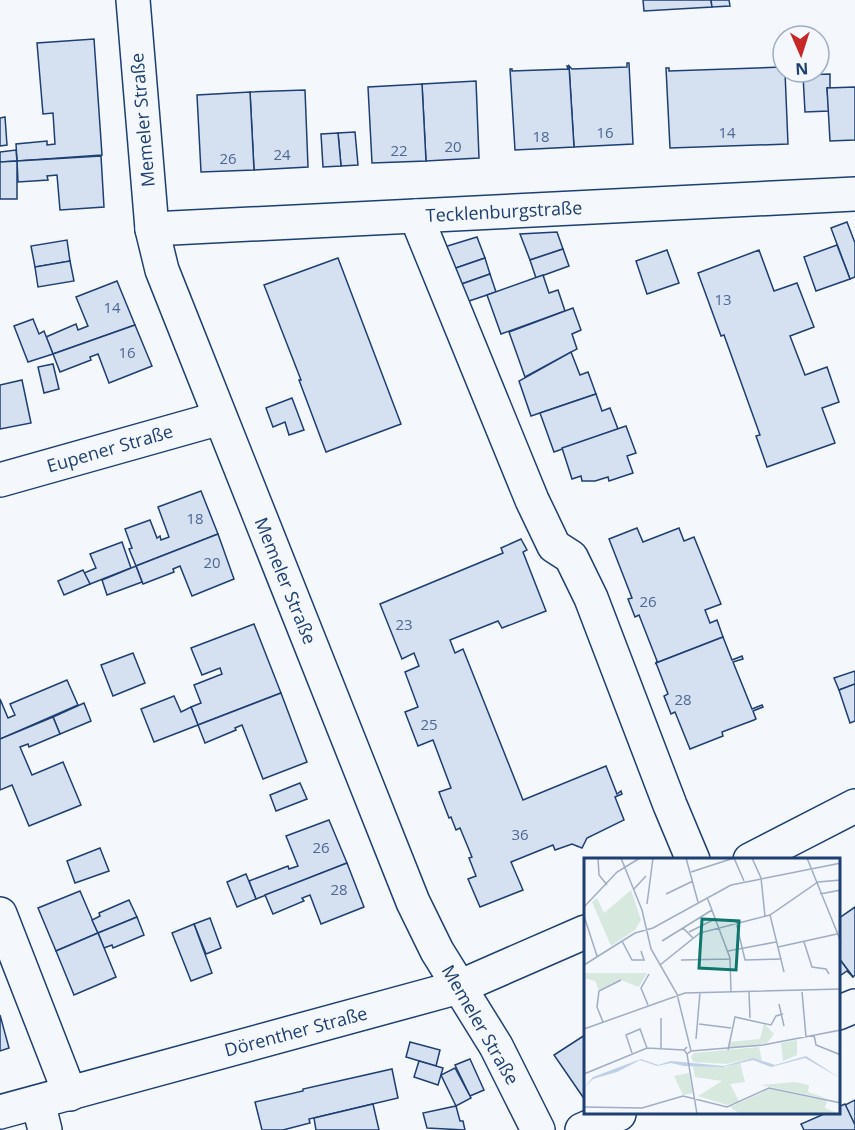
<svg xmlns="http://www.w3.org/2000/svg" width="855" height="1130" viewBox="0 0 855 1130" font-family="'Open Sans',sans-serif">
<rect width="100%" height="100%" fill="#f4f7fb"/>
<g fill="#d5e0f0" stroke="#1d3f73" stroke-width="1.5">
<polygon points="643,0 711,0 712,7 644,11"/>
<polygon points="711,0 729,0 730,6 712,7"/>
<polygon points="94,39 102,155 17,161 16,144 47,141 47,145 55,144 53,113 43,114 37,43"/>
<polygon points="627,63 629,63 633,144 574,147 569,66 572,69 627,67"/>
<polygon points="782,63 783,72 785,72 788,144 670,148 666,68 669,68 669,71 782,67"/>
<polygon points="567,66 569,66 574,147 515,150 510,69 512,69 512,71 568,69"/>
<polygon points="830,74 830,88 827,88 829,111 805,112 803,75"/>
<polygon points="476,81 479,158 426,161 422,84"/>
<polygon points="422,84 426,161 372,163 368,87"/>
<polygon points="855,87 855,140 830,141 827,88"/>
<polygon points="305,90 308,167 254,170 250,92"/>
<polygon points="250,92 254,170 201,172 197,95"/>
<polygon points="5,117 7,145 0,146 0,118"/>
<polygon points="355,132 358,165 341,166 338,133"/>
<polygon points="338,133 341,166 323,167 321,134"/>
<polygon points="16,150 17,161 0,162 0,152"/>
<polygon points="101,156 104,207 60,210 57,175 47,176 48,180 18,182 17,161"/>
<polygon points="17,161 17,199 0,199 0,162"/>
<polygon points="847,222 855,243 855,277 850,279 831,228"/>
<polygon points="557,232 563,249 530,260 520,234"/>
<polygon points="477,237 485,258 450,270 441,248"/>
<polygon points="67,240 70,261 35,267 31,246"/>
<polygon points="837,245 850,279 816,291 804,257"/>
<polygon points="563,249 569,266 536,278 530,260"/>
<polygon points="667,250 679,283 647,294 636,261"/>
<polygon points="759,250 774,291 797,283 814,327 790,336 805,375 827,367 839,402 822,408 835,443 767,467 756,436 760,435 724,335 721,336 698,273"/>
<polygon points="338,258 401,424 326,452 299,380 301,380 264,285"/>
<polygon points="485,258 490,274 456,286 450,270"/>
<polygon points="70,261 74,281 38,287 35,267"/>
<polygon points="490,274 496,292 463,303 456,286"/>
<polygon points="543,275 549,293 558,290 565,311 501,334 487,295"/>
<polygon points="117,281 135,325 53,354 46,337 76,324 78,330 88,326 76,297"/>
<polygon points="573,308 581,330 572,334 577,349 525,377 509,332"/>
<polygon points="33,319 39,334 44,331 53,354 28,362 14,326"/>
<polygon points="135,325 152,366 109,383 98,354 90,357 91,360 60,372 53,354"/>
<polygon points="571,352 580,375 588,372 596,394 531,416 519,381"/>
<polygon points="53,364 59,389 44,393 38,367"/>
<polygon points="22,380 31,423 0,429 0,385"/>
<polygon points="596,394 602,411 610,408 618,429 554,452 540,413"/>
<polygon points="292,398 304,430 289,435 285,422 273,427 266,408"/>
<polygon points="626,426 636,453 627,456 633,473 609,481 608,477 595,481 582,481 581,476 572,479 562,448"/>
<polygon points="201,491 218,534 136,566 129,549 132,548 125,529 150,520 157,538 160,536 161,540 169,537 158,507"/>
<polygon points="637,528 643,542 679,528 684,541 694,537 721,604 705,610 710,623 717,620 723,637 656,663 657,661 639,615 635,617 628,599 632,598 609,539"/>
<polygon points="218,534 234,579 192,596 180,566 173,569 174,572 143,584 136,566"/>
<polygon points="521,539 527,550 523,552 546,611 502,628 498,621 450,640 455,653 463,649 523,800 606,766 617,794 621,791 622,794 615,797 624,820 587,838 582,848 572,844 555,850 553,845 511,862 523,890 480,907 468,879 476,876 469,858 472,857 460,828 456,830 451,817 449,818 439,792 451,788 433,740 418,746 405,712 418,707 405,672 419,666 414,653 402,659 380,604 503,553 501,548"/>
<polygon points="122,542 131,568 90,584 84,573 96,568 90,554"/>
<polygon points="136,566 142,582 107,595 102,580"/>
<polygon points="83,570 90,584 64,595 58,581"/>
<polygon points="254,624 281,693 198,725 191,707 201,703 194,685 222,674 220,668 202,675 191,648"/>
<polygon points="723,637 732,660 742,656 743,659 733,662 752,709 762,705 763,707 753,711 756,719 754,720 722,732 723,736 690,749 675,712 671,714 664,696 668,694 656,663"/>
<polygon points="133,653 145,683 113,696 101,665"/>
<polygon points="855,671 855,684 839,690 834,678"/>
<polygon points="67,680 78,705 0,739 0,699 8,718 15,715 10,704"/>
<polygon points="855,684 855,721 850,723 839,690"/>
<polygon points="281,693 307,762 263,779 242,725 235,728 236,730 205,743 198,725"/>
<polygon points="174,696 181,712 191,707 198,725 154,742 141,709"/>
<polygon points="84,703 91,721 60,734 53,717"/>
<polygon points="53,717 60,734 29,747 28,744 20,747 32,775 63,762 81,805 29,826 12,785 0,790 0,739"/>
<polygon points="300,783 307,799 276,811 270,795"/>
<polygon points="329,820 347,863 256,899 249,881 288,866 289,869 298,866 286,836"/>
<polygon points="100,848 109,871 75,883 67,861"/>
<polygon points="347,863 364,907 321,924 310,895 302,898 304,901 273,914 265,895"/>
<polygon points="246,874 256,899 237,907 227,882"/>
<polygon points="80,891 98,933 56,951 38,908"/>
<polygon points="129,900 137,917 98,933 92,920 100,916 99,913"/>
<polygon points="855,907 855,975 853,977 838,957 838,919"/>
<polygon points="137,917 144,935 113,948 112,945 104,948 98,933"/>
<polygon points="210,918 221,948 206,954 194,924"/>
<polygon points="194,924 212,973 191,981 172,933"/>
<polygon points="98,933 116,977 74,995 56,951"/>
<polygon points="838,957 853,977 847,971 838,977"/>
<polygon points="0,1015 9,1048 0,1051"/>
<polygon points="585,1035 585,1100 554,1055"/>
<polygon points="410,1042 440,1050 436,1066 406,1057"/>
<polygon points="470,1059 484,1090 470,1096 455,1065"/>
<polygon points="419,1061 443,1068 438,1085 414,1077"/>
<polygon points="455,1068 471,1098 456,1106 441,1075"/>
<polygon points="392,1069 398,1098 309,1119 310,1123 283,1130 262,1130 255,1102 303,1091 303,1089"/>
<polygon points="855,1100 855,1125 845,1105"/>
<polygon points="373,1104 379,1130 316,1130 314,1118"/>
<polygon points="845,1104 855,1125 855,1130 804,1130 801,1124 824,1114 838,1114 838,1107"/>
<polygon points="456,1106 460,1121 463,1121 465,1130 427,1128 423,1113"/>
</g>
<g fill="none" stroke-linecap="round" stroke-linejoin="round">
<g stroke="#1d3f73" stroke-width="36">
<g id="minor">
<polyline points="133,0 152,229 162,270 413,902 437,951 496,1046 538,1130"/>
<polyline points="416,216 532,500 554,546 571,557 591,598 670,805 693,860"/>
<polyline points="152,229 855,194"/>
<polyline points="0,480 220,418"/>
<polyline points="750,860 855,806"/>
<polyline points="0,914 70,1094"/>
<polyline points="838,1013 855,1006"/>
<polyline points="38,1102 45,1130"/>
<polyline points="0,1112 459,987 585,932"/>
<polyline points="582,1130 619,1114"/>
</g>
</g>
<use href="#minor" stroke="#f4f7fb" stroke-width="33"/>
</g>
<g text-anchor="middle" stroke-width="4.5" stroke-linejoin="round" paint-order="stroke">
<g font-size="15" fill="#4b6792">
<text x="605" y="138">16</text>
<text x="727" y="138">14</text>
<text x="541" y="142">18</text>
<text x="453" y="152">20</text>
<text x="399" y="156">22</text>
<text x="282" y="160">24</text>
<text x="228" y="164">26</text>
<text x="723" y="305">13</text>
<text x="112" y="313">14</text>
<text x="127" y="358">16</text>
<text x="195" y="524">18</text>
<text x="212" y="568">20</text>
<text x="648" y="607">26</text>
<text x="404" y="630">23</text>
<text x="683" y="705">28</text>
<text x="429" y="730">25</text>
<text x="520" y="840">36</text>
<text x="321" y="853">26</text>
<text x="339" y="895">28</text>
</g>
<g font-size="18" fill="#1d3f73" stroke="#f4f7fb">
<text transform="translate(143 120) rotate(-95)" y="6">Memeler Straße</text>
<text transform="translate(504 212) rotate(-3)" y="6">Tecklenburgstraße</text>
<text transform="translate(110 449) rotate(-16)" y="6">Eupener Straße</text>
<text transform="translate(285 581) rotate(68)" y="6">Memeler Straße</text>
<text transform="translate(480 1025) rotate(60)" y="6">Memeler Straße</text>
<text transform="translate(296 1032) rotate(-15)" y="6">Dörenther Straße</text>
</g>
</g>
<g transform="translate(584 858)">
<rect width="256" height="256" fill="#f4f7fb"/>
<path d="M47,32L57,62L51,72L27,88L8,44L13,40L20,55ZM0,115H63L55,129L37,122L15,132L11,123L0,120ZM180,165L190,176L183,185L145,190L146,184L176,181ZM213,182V197L199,203L197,185ZM175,189L178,203L169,200L143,206L109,204L107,199L110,195ZM156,204L161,224L146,226L155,243L143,247L114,238L138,223L111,219L109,208L142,209ZM105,215L109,235L99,237L90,218ZM211,224L225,227L224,234L244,241L177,227ZM186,231L243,243L241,250L256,256H156L146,249Z" fill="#d7e8df"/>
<path d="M222,198L256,220L221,200L187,209L169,202L139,209L100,208L87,205L73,208L56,202L33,214L9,221L0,230L9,219L57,201L74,207L87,203L140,208L169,200L191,207Z" fill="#bed0e5"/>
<path fill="none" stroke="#9eadc5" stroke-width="1.5" d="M14,0L15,17L23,27M37,0L58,52L67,91L93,136L107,193L103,196L100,192L103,189M102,0L114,44M150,0L160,23M168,0L177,20L181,58M223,0L257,84M107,14L150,0M49,32L62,18M82,36L109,23M236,36L257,32M123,39L146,100L147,134M63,46L69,0M0,49L33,14L56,0M186,57L200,114M0,58L13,98M152,64L161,102L198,101M99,70L128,52M105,74L131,61M38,83L48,102H60L57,93M78,83L99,70L109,80M220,84L228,109L242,111L245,116M194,89L253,76M144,93L192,84M97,102L146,101M0,107L51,75L69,70L147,27L257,5M76,107L116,75L186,57L234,24L257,22M165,134L166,160M218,134L222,179M195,146L200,168M64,147L57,130L65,116M19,164L13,149L15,133L37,122M115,166L147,170M0,171L101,135L257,131M230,177L232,187L257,197M112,181L116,134M77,191V160M144,192L151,159L187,167L192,158L199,156M107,193L179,187L257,172M48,195L42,177L56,171L63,190M103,196L113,256M0,216L63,190L100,192M0,249L58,250L99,238L143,249L185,230L257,245"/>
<path fill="#0f766e" fill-opacity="0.15" stroke="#0f766e" stroke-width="3" d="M118,61L155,63L152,112L115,110Z"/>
<rect width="256" height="256" fill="none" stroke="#1d3f73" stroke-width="3"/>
</g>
<g transform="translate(801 54) rotate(177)"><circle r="28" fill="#f4f7fb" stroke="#9eadc5" stroke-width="1.5"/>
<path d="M0-4.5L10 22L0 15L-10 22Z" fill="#c62828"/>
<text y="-9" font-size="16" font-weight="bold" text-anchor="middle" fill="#1d3f73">N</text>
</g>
</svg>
